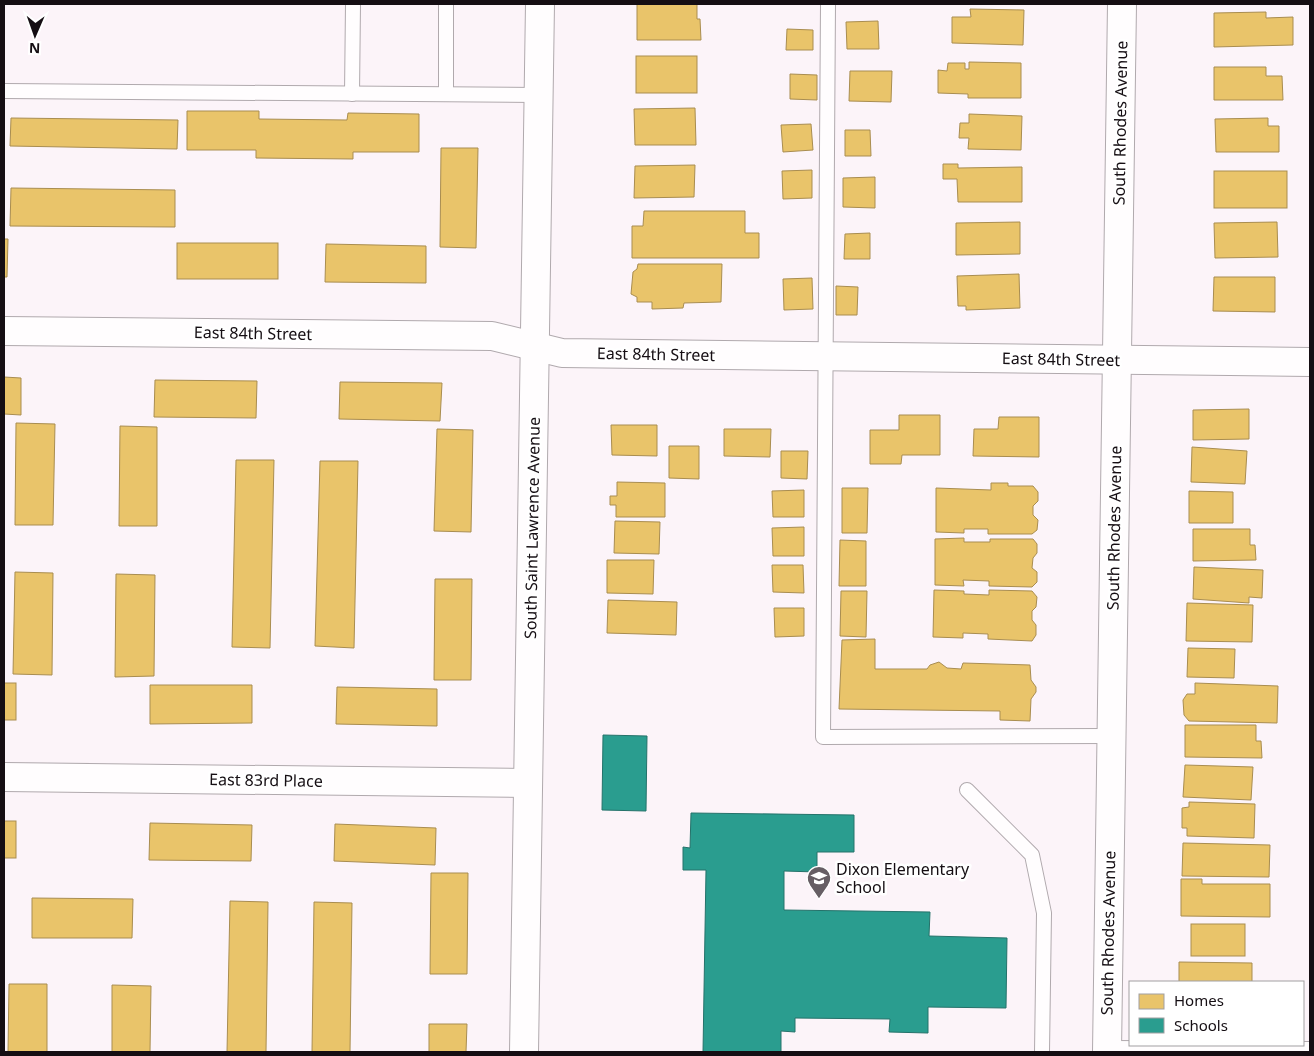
<svg xmlns="http://www.w3.org/2000/svg" width="1314" height="1056" viewBox="0 0 1314 1056" font-family="'Noto Sans',sans-serif">
<rect width="100%" height="100%" fill="#fcf4f9"/>
<g fill="#e9c46a" stroke="#a98d50">
<polygon points="637,4 697,4 697,19 700,19 701,40 637,40"/>
<polygon points="970,9 1024,10 1023,45 952,43 952,17 971,17"/>
<polygon points="1266,12 1266,18 1293,17 1293,45 1214,47 1214,13"/>
<polygon points="878,21 879,49 847,49 846,22"/>
<polygon points="787,29 813,30 813,50 786,50"/>
<rect x="636" y="56" width="61" height="37"/>
<polygon points="969,62 1021,63 1021,98 968,98 968,94 938,93 938,70 947,71 948,63 965,63 965,69 969,69"/>
<polygon points="1214,67 1266,67 1266,76 1282,76 1283,100 1214,100"/>
<polygon points="850,71 892,71 891,102 849,101"/>
<polygon points="790,74 817,75 817,100 790,99"/>
<polygon points="695,108 696,145 635,145 634,109"/>
<polygon points="187,111 259,111 259,119 347,120 348,113 419,114 419,152 353,152 353,159 256,158 256,150 187,150"/>
<polygon points="969,114 1022,116 1021,150 968,149 969,138 959,138 960,123 969,123"/>
<polygon points="11,118 178,120 177,149 10,146"/>
<polygon points="1268,118 1268,126 1279,126 1279,152 1216,152 1215,119"/>
<polygon points="811,124 813,150 783,152 781,125"/>
<polygon points="845,130 870,130 871,156 845,156"/>
<polygon points="441,148 478,148 476,248 440,247"/>
<polygon points="943,164 958,164 958,168 1022,167 1022,202 958,202 957,179 943,179"/>
<polygon points="695,165 694,197 634,198 635,166"/>
<polygon points="812,170 812,198 783,199 782,171"/>
<rect x="1214" y="171" width="73" height="37"/>
<polygon points="875,177 875,208 843,207 843,178"/>
<polygon points="11,188 175,190 175,227 10,226"/>
<polygon points="644,211 745,211 745,233 759,233 759,258 632,258 632,226 643,226"/>
<polygon points="1020,222 1020,254 956,255 956,223"/>
<polygon points="1277,222 1278,257 1215,258 1214,223"/>
<polygon points="870,233 870,259 844,259 845,234"/>
<polygon points="4,239 8,239 7,277 4,277"/>
<rect x="177" y="243" width="101" height="36"/>
<polygon points="326,244 426,246 426,283 325,282"/>
<polygon points="638,264 722,264 721,302 684,303 683,308 652,309 652,302 637,302 637,297 631,294 633,272 637,269"/>
<polygon points="1019,274 1020,308 966,310 966,306 958,306 957,276"/>
<polygon points="1214,277 1275,277 1275,312 1213,311"/>
<polygon points="812,278 813,309 784,310 783,279"/>
<polygon points="836,286 858,287 857,315 836,315"/>
<polygon points="4,377 21,378 21,415 4,414"/>
<polygon points="155,380 257,381 256,418 154,417"/>
<polygon points="340,382 442,383 440,421 339,419"/>
<polygon points="1249,409 1249,439 1193,440 1193,410"/>
<polygon points="899,415 940,415 940,455 902,455 901,464 870,464 870,430 899,430"/>
<polygon points="999,417 1039,417 1039,457 973,456 974,429 998,429"/>
<polygon points="16,423 55,424 53,525 15,525"/>
<polygon points="611,425 657,425 657,456 612,455"/>
<polygon points="120,426 157,427 157,526 119,526"/>
<polygon points="437,429 473,430 471,532 434,531"/>
<polygon points="724,429 771,429 770,457 724,456"/>
<polygon points="669,446 699,446 699,479 669,478"/>
<polygon points="1192,447 1247,451 1245,484 1191,482"/>
<polygon points="781,451 808,451 807,479 781,478"/>
<polygon points="236,460 274,460 270,648 232,647"/>
<polygon points="320,461 358,461 354,648 315,646"/>
<polygon points="617,482 665,483 665,517 616,517 616,505 610,505 610,496 617,496"/>
<polygon points="991,483 1008,483 1008,486 1033,486 1038,492 1038,501 1033,506 1033,515 1038,520 1037,530 1032,534 988,534 988,529 964,529 964,533 936,532 936,488 991,490"/>
<polygon points="842,488 868,488 867,533 842,533"/>
<polygon points="804,490 804,517 773,517 772,491"/>
<polygon points="1189,491 1233,492 1233,523 1189,523"/>
<polygon points="615,521 660,522 659,554 614,553"/>
<polygon points="804,527 804,556 773,556 772,528"/>
<polygon points="1193,529 1250,529 1250,545 1255,545 1256,560 1193,561"/>
<polygon points="964,538 964,542 990,542 990,539 1033,539 1037,544 1037,553 1033,558 1032,568 1037,572 1037,582 1032,587 989,586 989,581 963,580 964,586 935,585 935,539"/>
<polygon points="840,540 866,541 866,586 839,586"/>
<polygon points="607,560 654,560 653,594 607,593"/>
<polygon points="772,565 803,565 804,593 773,592"/>
<polygon points="1194,567 1263,570 1262,598 1249,597 1249,603 1193,599"/>
<polygon points="15,572 53,573 52,675 13,674"/>
<polygon points="116,574 155,575 154,676 115,677"/>
<polygon points="435,579 472,579 471,680 434,680"/>
<polygon points="934,590 964,591 964,594 989,595 989,590 1032,591 1037,597 1036,607 1032,611 1032,620 1036,625 1036,635 1032,641 988,639 988,634 963,633 963,638 933,637"/>
<polygon points="841,591 867,591 866,637 840,636"/>
<polygon points="608,600 677,602 676,635 607,633"/>
<polygon points="1187,603 1253,605 1252,642 1186,641"/>
<polygon points="774,608 804,608 804,636 775,637"/>
<polygon points="875,639 875,669 927,669 930,665 939,662 947,668 961,669 963,663 1030,665 1031,680 1036,687 1036,692 1031,699 1030,721 1000,720 1000,711 839,709 842,640"/>
<polygon points="1188,648 1235,649 1234,678 1187,677"/>
<rect x="4" y="683" width="12" height="37"/>
<polygon points="1195,683 1278,686 1277,723 1189,721 1184,715 1183,700 1187,694 1195,694"/>
<polygon points="150,685 252,685 252,723 150,724"/>
<polygon points="337,687 437,689 437,726 336,724"/>
<polygon points="1185,725 1256,725 1256,741 1261,741 1262,758 1185,757"/>
<polygon points="1185,765 1253,767 1251,800 1183,797"/>
<polygon points="1189,802 1255,804 1254,838 1187,836 1187,828 1182,828 1182,808 1189,807"/>
<rect x="4" y="821" width="12" height="37"/>
<polygon points="150,823 252,825 251,861 149,860"/>
<polygon points="335,824 436,828 435,865 334,861"/>
<polygon points="1183,843 1270,845 1269,877 1182,876"/>
<polygon points="431,873 468,873 467,974 430,974"/>
<polygon points="1181,879 1202,879 1202,884 1270,884 1270,917 1181,916"/>
<polygon points="32,898 133,899 132,938 32,938"/>
<polygon points="230,901 268,902 266,1052 227,1052"/>
<polygon points="314,902 352,903 350,1052 312,1052"/>
<rect x="1191" y="924" width="54" height="32"/>
<polygon points="1179,962 1252,963 1252,982 1179,982"/>
<polygon points="9,984 47,984 47,1052 8,1052"/>
<polygon points="112,985 151,986 150,1052 112,1052"/>
<polygon points="429,1024 467,1024 466,1052 429,1052"/>
</g>
<g fill="#2a9d8f" stroke="#24726a">
<polygon points="603,735 647,736 646,811 602,810"/>
<polygon points="691,813 854,815 854,852 817,852 817,872 784,871 784,910 930,912 929,936 1007,938 1006,1008 928,1007 928,1033 889,1032 890,1019 795,1018 795,1032 781,1031 781,1052 703,1052 706,870 683,870 683,847 690,848"/>
</g>
<g fill="none" stroke-linecap="round" stroke-linejoin="round">
<g stroke="#b0a9ad" stroke-width="16">
<g id="service">
<polyline points="828,4 823,737 1111,736"/>
<polyline points="4,91 538,95"/>
<polyline points="352,94 353,4"/>
<polyline points="446,94 446,4"/>
<polyline points="967,790 1032,855 1044,913 1042,1052"/>
<polyline points="1107,1048 1310,1049"/>
</g>
</g>
<g stroke="#b0a9ad" stroke-width="30">
<g id="minor">
<polyline points="4,331 492,336 562,353 1310,362"/>
<polyline points="4,777 528,783"/>
<polyline points="524,1052 540,4"/>
<polyline points="1107,1052 1122,4"/>
</g>
</g>
<use href="#service" stroke="#fffdfe" stroke-width="14"/>
<use href="#minor" stroke="#fffdfe" stroke-width="28"/>
</g>
<defs>
<g id="school-pin" transform="scale(1.25)"><path d="M0 17L-7.5 6A9.5 9.5 0 1 1 7.5 6Z" fill="#665e64" stroke="#fff"/><path d="M0-5L7-2L0 1L-7-2ZM-4 1L0 2.5L4 1V4Q0 6-4 4Z" fill="#fff"/></g>
</defs>
<g fill-rule="evenodd">
<use href="#school-pin" x="819" y="878"/>
</g>
<g text-anchor="middle" stroke-width="5" stroke-linejoin="round" paint-order="stroke">
<g font-size="16" fill="#150e13" stroke="#fff">
<text transform="translate(1120 123) rotate(-89)" y="6">South Rhodes Avenue</text>
<text transform="translate(253 333) rotate(1)" y="6">East 84th Street</text>
<text transform="translate(656 354) rotate(1)" y="6">East 84th Street</text>
<text transform="translate(1061 359) rotate(1)" y="6">East 84th Street</text>
<text transform="translate(532 528) rotate(-89)" y="6">South Saint Lawrence Avenue</text>
<text transform="translate(1114 528) rotate(-89)" y="6">South Rhodes Avenue</text>
<text transform="translate(266 780) rotate(1)" y="6">East 83rd Place</text>
<text transform="translate(1108 933) rotate(-89)" y="6">South Rhodes Avenue</text>
</g>
<g font-size="16" fill="#150e13" stroke="#fff" text-anchor="start">
<text x="836" y="875">Dixon Elementary<tspan x="836" dy="18">School</tspan></text>
</g>
</g>
<rect width="1314" height="1056" fill="none" stroke="#150e13" stroke-width="10"/>
<rect x="1129" y="981" width="175" height="65" fill="#ffffff" stroke="#a19fa1"/>
<rect x="1139" y="994" width="25" height="15" fill="#e9c46a" stroke="#a19fa1"/>
<text x="1174" y="1006" font-size="15" fill="#150e13">Homes</text>
<rect x="1139" y="1018" width="25" height="15" fill="#2a9d8f" stroke="#a19fa1"/>
<text x="1174" y="1031" font-size="15" fill="#150e13">Schools</text>
<g transform="translate(35 35) rotate(182)" stroke="#ffffff" stroke-width="4" paint-order="stroke">
<path d="M0-4L9 19L0 12L-9 19Z" fill="#150e13"/>
<text y="-8" font-size="14" font-weight="bold" text-anchor="middle" fill="#150e13">N</text>
</g>
</svg>
